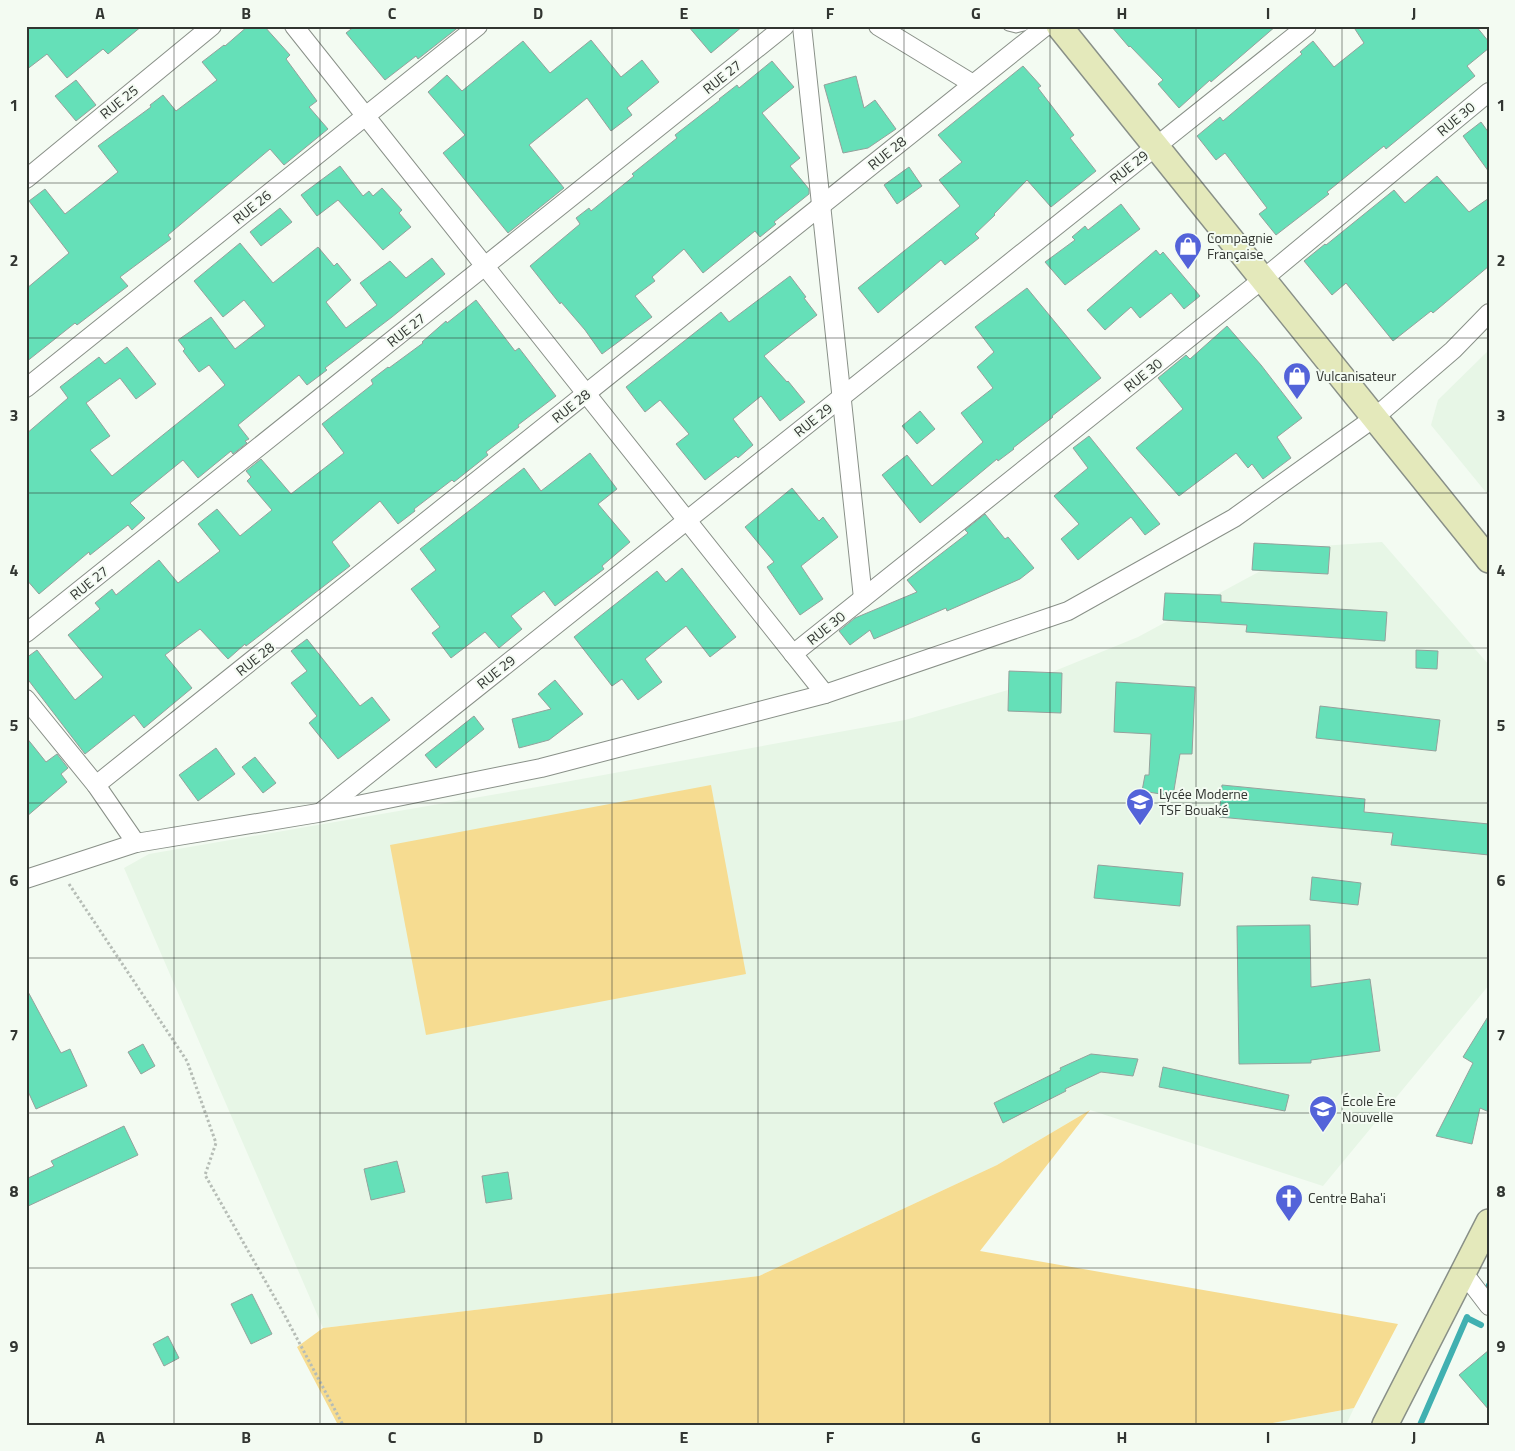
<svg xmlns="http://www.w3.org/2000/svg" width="1515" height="1451" viewBox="0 0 1515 1451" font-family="'Titillium Web',sans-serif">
<rect width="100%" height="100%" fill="#f3fbf2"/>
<g fill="#e7f6e6">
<polygon points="1489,350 1489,496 1431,425 1438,400"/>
<polygon points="1382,542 1489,665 1489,985 1323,1186 1090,1110 997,1165 759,1276 323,1328 124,868 149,854 543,786 905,720 1008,690 1138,637 1305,547"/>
<polygon points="1354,1408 1346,1425 1262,1425"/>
</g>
<g fill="#f6dc91">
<polygon points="711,785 746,974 426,1035 390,845"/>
<polygon points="1090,1110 980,1251 1398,1324 1354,1408 1262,1425 338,1425 297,1347 323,1328 759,1276 997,1165"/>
</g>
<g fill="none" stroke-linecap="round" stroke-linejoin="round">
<g stroke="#40b0b1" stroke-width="6">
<polyline points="1488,1288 1489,1285"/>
<polyline points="1469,1319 1481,1325"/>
<polyline points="1420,1425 1467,1317"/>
</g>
</g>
<g fill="#65e0b8" stroke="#95a19c">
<polygon points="26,26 142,26 108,54 103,49 67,78 47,54 26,70"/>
<polygon points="248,26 264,26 290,55 286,59 317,101 309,107 328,129 284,165 270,149 168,235 171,239 120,277 128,286 77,325 75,323 26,362 26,289 69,253 29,201 45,189 65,214 118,172 98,146 151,107 150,105 163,95 176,111 217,80 202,62 224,45 225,46"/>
<polygon points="355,26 460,26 418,59 416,56 385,80 346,33"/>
<polygon points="688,26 743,26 711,53"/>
<polygon points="1111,26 1276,26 1211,82 1210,80 1179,108 1158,84 1163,80 1130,46 1129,47"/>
<polygon points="1353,26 1476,26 1489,42 1489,48 1467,66 1475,76 1386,149 1384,146 1327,192 1329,194 1276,235 1259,214 1267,208 1225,153 1216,160 1197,136 1220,117 1223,121 1302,54 1300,52 1313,41 1334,67 1364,43"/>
<polygon points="591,40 621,77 642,60 659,82 627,108 632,115 611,131 587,98 529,145 564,188 508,233 443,153 465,135 428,92 447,75 462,91 523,41 550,73"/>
<polygon points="772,61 794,87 762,113 800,158 790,166 809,189 809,194 774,222 776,224 760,237 755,231 703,273 684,249 652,277 655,281 635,296 652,317 602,354 585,330 561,302 560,304 530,266 580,224 576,218 589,208 591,211 634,176 632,174 677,138 675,135 720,100 719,99 737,85 739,88"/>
<polygon points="1023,66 1041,86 1038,88 1074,135 1070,138 1096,171 1051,207 1027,180 994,214 995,215 975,234 979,238 945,265 941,260 878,313 858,288 960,206 939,180 962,162 938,135"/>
<polygon points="856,76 864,108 875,100 896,129 868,148 843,153 824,85"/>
<polygon points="76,80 96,105 76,121 55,96"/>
<polygon points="1481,122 1489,133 1489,172 1463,136"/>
<polygon points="340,166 363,196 369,191 373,196 382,188 402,210 399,213 411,227 383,250 338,200 317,216 301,195"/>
<polygon points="909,167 922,186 897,204 884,185"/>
<polygon points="1437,176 1469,212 1489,198 1489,266 1433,313 1431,311 1393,341 1346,283 1332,295 1304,261 1325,244 1326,245 1394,190 1405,203"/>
<polygon points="1121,204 1140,229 1065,285 1045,262 1075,240 1072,237 1085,226 1088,230"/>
<polygon points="280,208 292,222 261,246 250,232"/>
<polygon points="240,243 273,283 318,247 334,266 337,263 351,280 326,302 346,328 377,305 360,283 390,261 406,278 432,258 445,274 392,317 325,368 327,370 307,385 299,375 238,425 249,439 245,441 247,443 233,454 231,451 198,478 183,460 130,503 145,518 132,530 128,525 90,555 89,552 39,594 26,579 26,434 68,398 60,387 99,357 105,364 127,347 156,384 136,399 120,378 86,403 110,436 90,450 112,476 225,385 209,365 199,372 183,351 185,349 178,340 211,317 235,349 265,326 244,300 223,317 194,281"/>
<polygon points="1156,250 1160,255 1163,252 1200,296 1184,309 1171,293 1140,318 1131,307 1105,330 1087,310"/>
<polygon points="790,276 806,297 804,298 817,315 764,356 787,382 788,381 805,402 780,421 761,396 733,419 753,445 738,458 736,456 705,480 676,444 689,434 660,400 645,412 626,387 721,312 729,322"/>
<polygon points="1027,288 1101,378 1052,416 1053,417 1013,448 1014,449 998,461 997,459 920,523 882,475 907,455 932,486 983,442 961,413 993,388 977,367 994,352 975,327"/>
<polygon points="476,300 515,351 519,348 556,396 518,425 519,427 486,452 488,455 454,482 452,480 414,509 415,511 398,524 380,501 332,542 350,566 246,646 245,644 228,659 200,629 165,655 192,688 144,728 134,715 85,754 26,677 26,658 37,650 75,700 103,677 68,635 100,609 95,603 112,589 116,595 159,560 178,583 220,551 198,524 217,509 240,536 272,510 247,481 251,477 246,471 261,459 291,494 344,453 322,424 373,384 371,380 388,367 389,368 423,343 422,342 446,321 447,323"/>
<polygon points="1227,326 1261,365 1302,418 1277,437 1291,458 1263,479 1252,464 1248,468 1236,453 1179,496 1136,448 1183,409 1158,378 1186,355 1190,359"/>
<polygon points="920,411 935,429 917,444 902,426"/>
<polygon points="1089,436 1160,524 1145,535 1131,517 1078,560 1061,539 1079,524 1054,496 1088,468 1073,448"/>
<polygon points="590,453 617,489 598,504 630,542 602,566 604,569 555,606 544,591 511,616 522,629 499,648 485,632 451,658 432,633 440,627 411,589 436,570 420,549 524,468 541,491"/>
<polygon points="792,488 819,521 823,517 838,537 801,566 823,599 800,615 767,567 774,562 745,527"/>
<polygon points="985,514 1005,539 1008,537 1034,568 1020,579 947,611 946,608 874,639 870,630 850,645 839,631 855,618 917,592 907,580 968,533 965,530"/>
<polygon points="1254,543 1330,547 1328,574 1252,570"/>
<polygon points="682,568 736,637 710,657 686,626 645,659 662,682 638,700 622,679 612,686 574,637 657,571 666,582"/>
<polygon points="1165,593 1221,595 1221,602 1387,612 1385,641 1246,632 1247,625 1163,620"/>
<polygon points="307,639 360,706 372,697 390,720 338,759 309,723 317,716 291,683 307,671 291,651"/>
<polygon points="1416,650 1438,651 1437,669 1416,668"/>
<polygon points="1009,671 1062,673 1061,713 1008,711"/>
<polygon points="555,680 583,714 549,740 519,748 512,719 551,709 538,694"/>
<polygon points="1116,682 1195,687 1192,754 1180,754 1173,796 1142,791 1145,775 1149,775 1151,734 1114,732"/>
<polygon points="1320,706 1440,720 1436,751 1316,738"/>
<polygon points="474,716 484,729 436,768 425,755"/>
<polygon points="26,737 46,762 57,754 68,768 61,774 67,782 26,817"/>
<polygon points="216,748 235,774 198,801 179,775"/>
<polygon points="255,757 276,783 263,793 242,767"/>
<polygon points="1222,785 1365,799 1364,812 1489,824 1489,855 1391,845 1393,833 1219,817"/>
<polygon points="1098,865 1183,873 1180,906 1094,898"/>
<polygon points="1312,877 1361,883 1358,905 1310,900"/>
<polygon points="1310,925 1311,987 1370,979 1380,1051 1311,1060 1311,1063 1239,1064 1237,926"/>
<polygon points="26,988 61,1053 70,1049 87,1086 36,1109 26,1087"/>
<polygon points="1489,1015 1489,1112 1480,1108 1472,1144 1436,1136 1473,1063 1463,1057"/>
<polygon points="143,1044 155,1066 141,1074 128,1052"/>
<polygon points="1091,1054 1138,1059 1133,1076 1101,1072 1065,1089 1066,1091 1003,1123 994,1103 1061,1070 1060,1068"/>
<polygon points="1163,1067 1289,1095 1285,1111 1159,1087"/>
<polygon points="124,1126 138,1155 26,1207 26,1179 54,1166 51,1161"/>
<polygon points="397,1161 405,1192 371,1200 364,1169"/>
<polygon points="508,1172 512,1199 486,1203 482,1176"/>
<polygon points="252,1294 272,1334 251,1344 231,1304"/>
<polygon points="168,1336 179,1358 164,1366 153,1344"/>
<polygon points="1489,1350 1489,1410 1459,1375"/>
</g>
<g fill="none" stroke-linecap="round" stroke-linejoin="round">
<g stroke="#899088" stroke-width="11">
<polyline id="service" points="1008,26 1016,28 1024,26"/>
</g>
<g stroke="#899088" stroke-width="20">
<g id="minor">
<polyline points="294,26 825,694"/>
<polyline points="802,26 863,598"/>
<polyline points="878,26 973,84"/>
<polyline points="26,179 212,26"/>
<polyline points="26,388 478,26"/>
<polyline points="26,633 785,26"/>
<polyline points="793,654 1263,279 1489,92"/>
<polyline points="26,699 96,785 136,843"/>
<polyline points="96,785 1046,26"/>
<polyline points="321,812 1307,26"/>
<polyline points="26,879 136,843 318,813 541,768 825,694 1068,611 1234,518 1374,418 1453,350 1489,313"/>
<polyline points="1463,1272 1489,1306"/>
</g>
</g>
<g stroke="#899088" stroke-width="28">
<g id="secondary">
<polyline points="1059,26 1489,560"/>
<polyline points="1385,1425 1489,1222"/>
</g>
</g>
<polyline stroke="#b6bdb6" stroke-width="3" stroke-dasharray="2.5 2.5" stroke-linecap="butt" points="69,884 187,1061 216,1143 205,1175 284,1314 343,1425"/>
<use href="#service" stroke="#fff" stroke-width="9"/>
<use href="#minor" stroke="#fff" stroke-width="18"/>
<use href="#secondary" stroke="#e4e9bb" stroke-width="25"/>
</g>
<path fill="none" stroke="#313531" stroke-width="1" stroke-opacity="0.55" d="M174,26V1425M320,26V1425M466,26V1425M612,26V1425M758,26V1425M904,26V1425M1050,26V1425M1196,26V1425M1342,26V1425M26,183H1489M26,338H1489M26,493H1489M26,648H1489M26,803H1489M26,958H1489M26,1113H1489M26,1268H1489"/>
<defs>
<g id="shop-pin" transform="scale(1.4375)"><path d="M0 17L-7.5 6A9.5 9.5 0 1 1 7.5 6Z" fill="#5363d9" stroke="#f3fbf2"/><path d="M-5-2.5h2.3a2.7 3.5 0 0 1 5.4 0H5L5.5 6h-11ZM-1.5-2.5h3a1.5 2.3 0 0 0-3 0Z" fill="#fff"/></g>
<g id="school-pin" transform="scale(1.4375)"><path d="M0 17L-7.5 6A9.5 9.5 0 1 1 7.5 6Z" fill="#5363d9" stroke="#f3fbf2"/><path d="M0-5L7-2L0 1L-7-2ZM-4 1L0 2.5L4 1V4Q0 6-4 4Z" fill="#fff"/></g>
<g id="church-pin" transform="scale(1.4375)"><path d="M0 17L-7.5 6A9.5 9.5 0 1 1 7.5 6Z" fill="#5363d9" stroke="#f3fbf2"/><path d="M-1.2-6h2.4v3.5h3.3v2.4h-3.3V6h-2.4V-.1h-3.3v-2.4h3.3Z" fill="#fff"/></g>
</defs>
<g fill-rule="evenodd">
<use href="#shop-pin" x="1188" y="246"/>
<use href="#shop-pin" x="1297" y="376"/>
<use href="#school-pin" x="1140" y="802"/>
<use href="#school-pin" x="1323" y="1109"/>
<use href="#church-pin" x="1289" y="1198"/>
</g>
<g text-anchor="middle" stroke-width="4" stroke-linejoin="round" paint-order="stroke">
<g font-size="14" fill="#313531" stroke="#f3fbf2">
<text transform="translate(722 77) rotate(-39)" y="5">RUE 27</text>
<text transform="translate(119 102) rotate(-39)" y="5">RUE 25</text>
<text transform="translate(1456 119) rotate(-40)" y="5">RUE 30</text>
<text transform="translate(887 153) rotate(-39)" y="5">RUE 28</text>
<text transform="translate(1129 167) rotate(-39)" y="5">RUE 29</text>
<text transform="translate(252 207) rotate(-39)" y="5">RUE 26</text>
<text transform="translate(406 330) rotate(-39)" y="5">RUE 27</text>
<text transform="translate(1143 375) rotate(-39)" y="5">RUE 30</text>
<text transform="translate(571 406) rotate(-39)" y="5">RUE 28</text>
<text transform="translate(813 420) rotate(-39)" y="5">RUE 29</text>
<text transform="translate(89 583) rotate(-39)" y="5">RUE 27</text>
<text transform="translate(826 628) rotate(-39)" y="5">RUE 30</text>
<text transform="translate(255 659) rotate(-39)" y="5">RUE 28</text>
<text transform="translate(496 672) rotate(-39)" y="5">RUE 29</text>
</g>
<g font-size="14" fill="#313531" stroke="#f3fbf2" text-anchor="start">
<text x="1207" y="243">Compagnie<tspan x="1207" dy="16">Française</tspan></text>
<text x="1316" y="381">Vulcanisateur</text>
<text x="1159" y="799">Lycée Moderne<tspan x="1159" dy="16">TSF Bouaké</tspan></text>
<text x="1342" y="1106">École Ère<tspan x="1342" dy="16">Nouvelle</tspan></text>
<text x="1308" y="1203">Centre Baha'i</text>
</g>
</g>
<rect width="1515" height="1451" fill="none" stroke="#f3fbf2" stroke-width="55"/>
<rect x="28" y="28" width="1460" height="1396" fill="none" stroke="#313531" stroke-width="2"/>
<g font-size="16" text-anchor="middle" font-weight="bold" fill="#313531">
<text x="100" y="19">A</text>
<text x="246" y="19">B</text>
<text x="392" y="19">C</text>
<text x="538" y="19">D</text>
<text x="684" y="19">E</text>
<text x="830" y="19">F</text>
<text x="976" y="19">G</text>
<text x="1122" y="19">H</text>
<text x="1268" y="19">I</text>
<text x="1414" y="19">J</text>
<text x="14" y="111">1</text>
<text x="1501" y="111">1</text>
<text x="14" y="266">2</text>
<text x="1501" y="266">2</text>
<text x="14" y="421">3</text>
<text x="1501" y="421">3</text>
<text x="14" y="576">4</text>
<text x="1501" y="576">4</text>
<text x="14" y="731">5</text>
<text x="1501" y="731">5</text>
<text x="14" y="886">6</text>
<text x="1501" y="886">6</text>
<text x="14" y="1041">7</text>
<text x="1501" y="1041">7</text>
<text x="14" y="1197">8</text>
<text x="1501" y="1197">8</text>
<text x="14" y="1352">9</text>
<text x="1501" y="1352">9</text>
<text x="100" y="1443">A</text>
<text x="246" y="1443">B</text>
<text x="392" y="1443">C</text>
<text x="538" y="1443">D</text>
<text x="684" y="1443">E</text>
<text x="830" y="1443">F</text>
<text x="976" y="1443">G</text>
<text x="1122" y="1443">H</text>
<text x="1268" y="1443">I</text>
<text x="1414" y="1443">J</text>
</g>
</svg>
